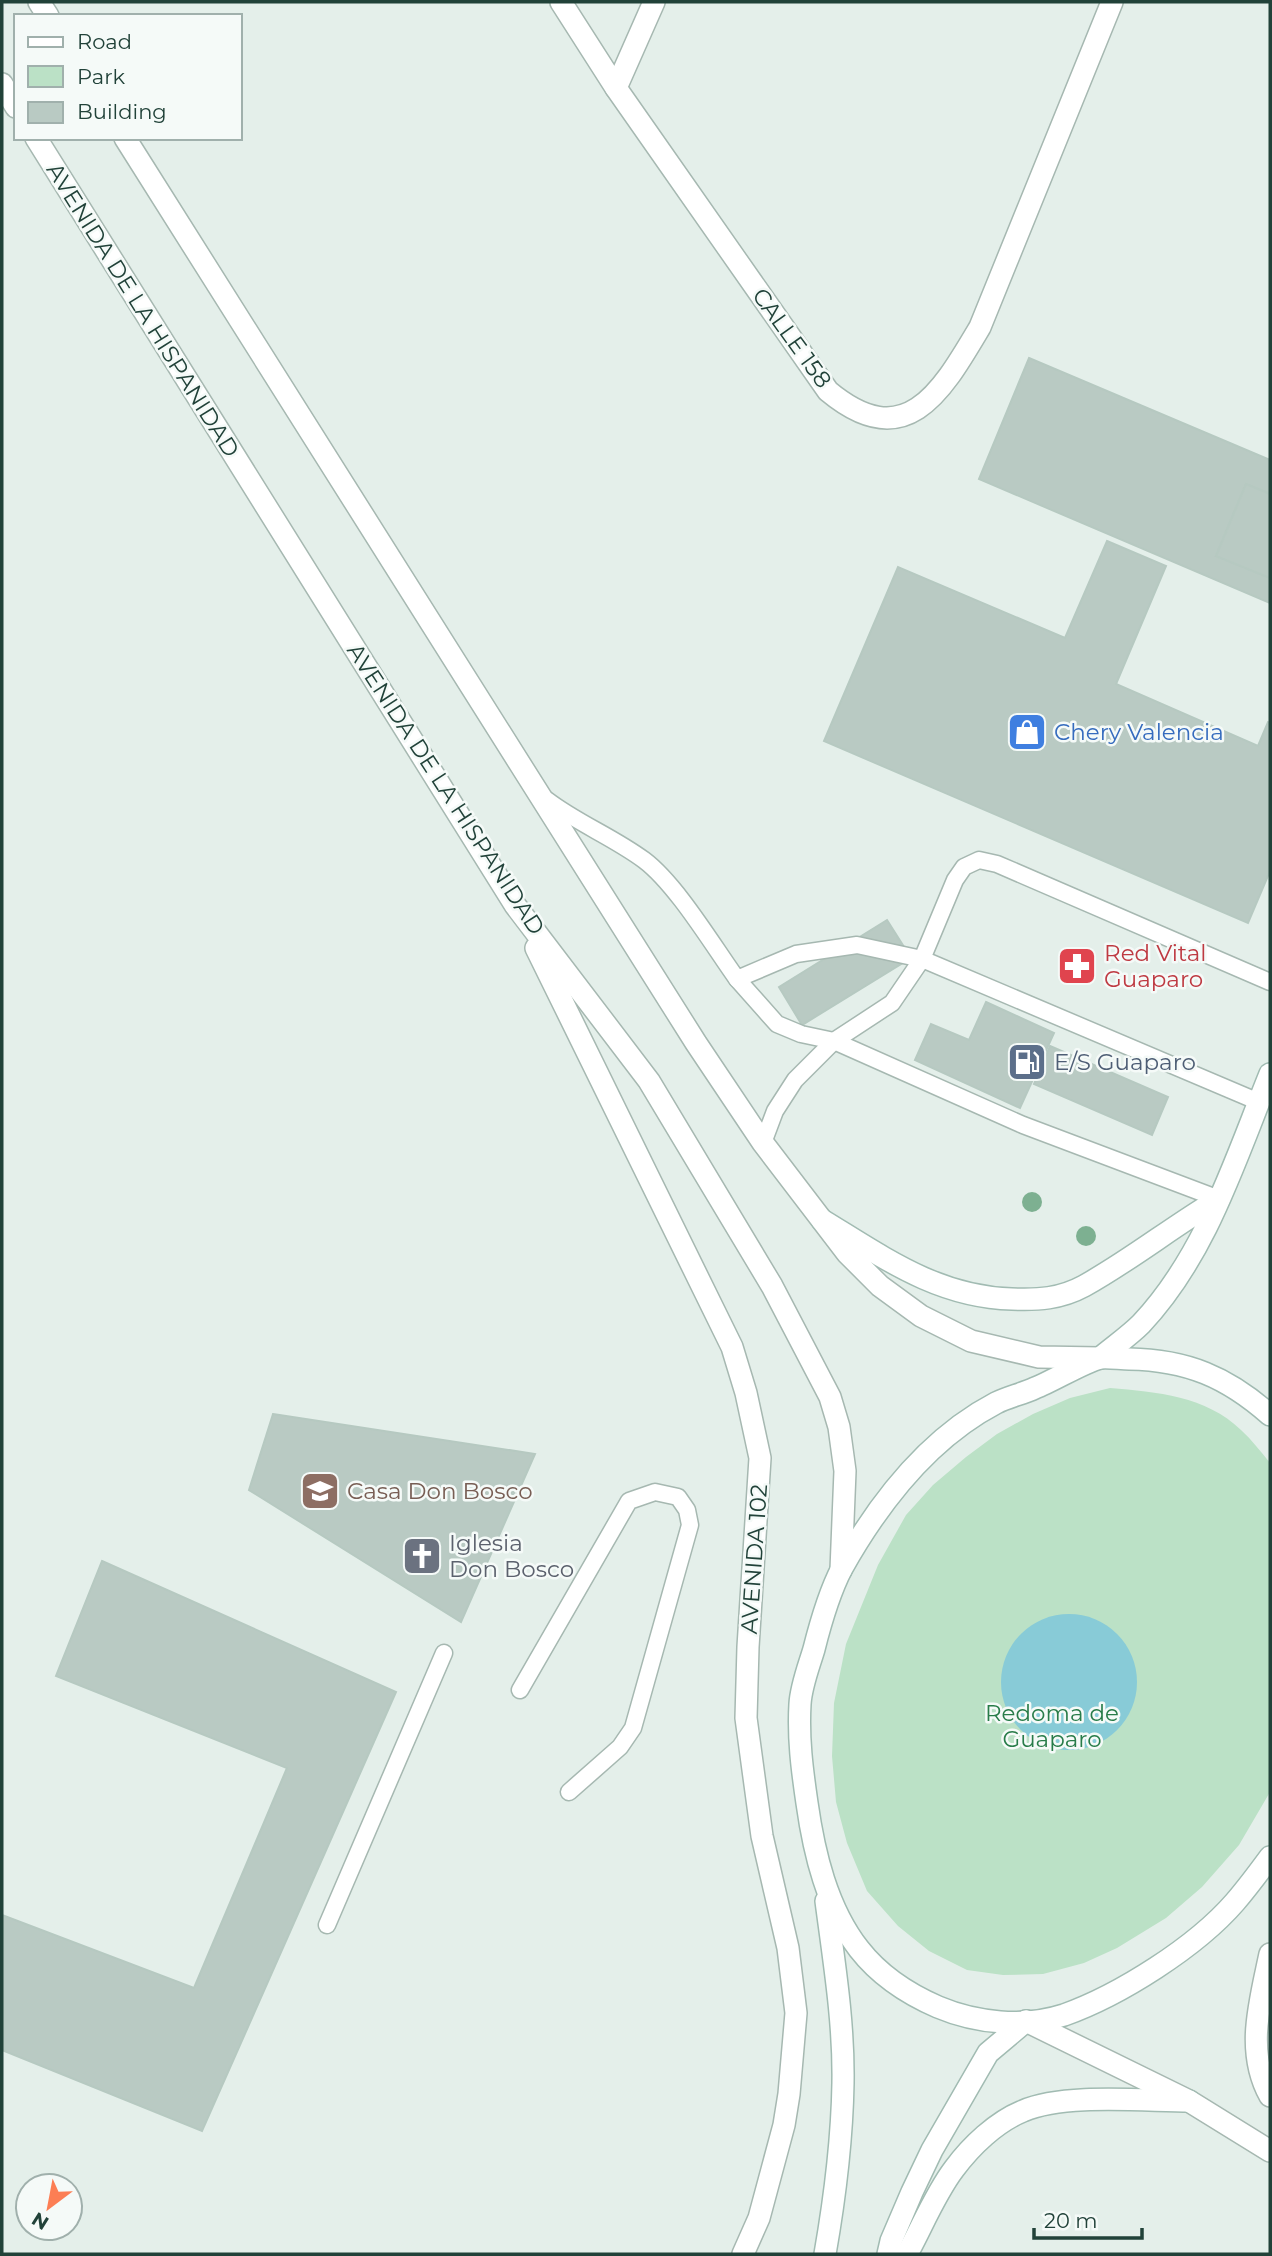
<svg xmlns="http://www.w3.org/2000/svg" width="1272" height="2256" viewBox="0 0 1272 2256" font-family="Montserrat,sans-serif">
<rect width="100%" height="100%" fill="#e4efea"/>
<path fill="#bbe1c6" d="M1110,1388C1157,1392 1206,1396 1241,1430C1252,1440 1261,1452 1270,1463V1792L1239,1845L1202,1887L1166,1918L1117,1948L1084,1963L1043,1974L1003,1975L967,1970L929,1951L898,1926L867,1891L847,1843L836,1802L832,1756L834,1703L846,1644L878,1565L906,1515L933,1485L966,1457L997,1434L1033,1414L1070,1398Z"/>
<circle fill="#88cbd7" cx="1069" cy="1682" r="68"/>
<g fill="#b9cac3" stroke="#b6c9c1" stroke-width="2">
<polygon points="1029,358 1270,460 1270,494 1246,484 1216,556 1270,578 1270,603 979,479"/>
<polygon points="1246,484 1270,494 1270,578 1216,556"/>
<polygon points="1107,541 1166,566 1116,684 1258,746 1268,722 1270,723 1270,871 1248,923 824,741 898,567 1065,638"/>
<polygon points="887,920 911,958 802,1025 779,987"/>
<polygon points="986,1002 1054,1033 1020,1108 915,1060 931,1024 969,1040"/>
<polygon points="1050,1046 1168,1097 1152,1135 1034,1084"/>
<polygon points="273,1414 535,1454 461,1622 249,1490"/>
<polygon points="102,1561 396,1692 202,2131 2,2050 2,1915 194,1988 287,1768 56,1676"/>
</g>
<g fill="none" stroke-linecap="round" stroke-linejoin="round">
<g stroke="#a6b8b1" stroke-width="19">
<g id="lane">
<path d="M547,800C577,823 613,837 644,860C676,884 712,944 737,979L796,954L857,945L922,959L1259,1102"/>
<polyline points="737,979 777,1024 801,1034 834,1041 1023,1125 1219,1199"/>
<polyline points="763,1143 775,1111 795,1080 834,1041 892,1003 922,959 955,880 964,867 979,860 997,864 1270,982"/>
<polyline points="520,1690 629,1501 655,1492 678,1497 687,1510 690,1525 633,1728 620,1747 569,1792"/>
<polyline points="327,1925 444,1653"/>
</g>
</g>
<g stroke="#a6b8b1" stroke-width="24">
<g id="street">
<polyline points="39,2 48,16"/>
<path d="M561,2L616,88L828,391C906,456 942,391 980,327L1112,2"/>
<polyline points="2,84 16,107"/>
<polyline points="616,88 654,2"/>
<polyline points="36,138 515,905 649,1081 772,1286 830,1397 839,1427 845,1471 841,1570"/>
<polyline points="125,138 696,1043 763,1143 847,1253 880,1286 921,1316 971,1341 1039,1357 1100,1358"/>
<polyline points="536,948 732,1347 746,1393 760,1458 748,1647 746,1718 762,1836 788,1948 796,2013 789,2094 784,2125 759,2218 743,2254"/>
<path d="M1270,1954C1260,2002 1245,2051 1270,2096"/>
<polyline points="1026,2021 1189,2101 1270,2151"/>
</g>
</g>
<g stroke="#a1bbb2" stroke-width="24">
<g id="secondary">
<path d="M822,1220C883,1257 937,1297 1012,1299C1038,1300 1060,1299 1084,1286C1131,1260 1173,1226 1219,1199"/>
<path d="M1100,1358C1113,1347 1129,1336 1141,1324C1206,1255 1235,1160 1270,1074"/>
<path d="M1270,1415C1227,1377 1187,1360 1129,1359C1120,1359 1109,1357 1100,1358C1084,1362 1053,1381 1035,1388C1022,1394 1008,1397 996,1403C929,1438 878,1504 842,1568C829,1593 821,1621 814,1649C809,1666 801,1686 800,1704C798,1738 802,1769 807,1803C814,1853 827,1908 859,1949C880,1976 908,1994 938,2007C976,2023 1024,2028 1064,2015C1120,1995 1196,1947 1235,1902C1247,1888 1259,1872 1270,1857"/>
<path d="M825,2254C835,2197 842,2141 843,2083C844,2022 834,1962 826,1901"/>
<polyline points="888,2254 891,2241 912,2192 932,2150 988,2053 1026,2021"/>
<path d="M907,2254C922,2227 935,2194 954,2169C971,2146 996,2122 1023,2111C1064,2093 1144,2101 1189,2101"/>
</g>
</g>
<use href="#lane" stroke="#fff" stroke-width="16"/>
<use href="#street" stroke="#fff" stroke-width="21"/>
<use href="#secondary" stroke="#fff" stroke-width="21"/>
</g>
<g fill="#7db091">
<circle cx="1032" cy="1202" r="10"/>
<circle cx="1086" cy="1236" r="10"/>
</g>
<defs>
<g id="shop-square" transform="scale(2.0125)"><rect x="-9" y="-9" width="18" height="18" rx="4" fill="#3f7fe0" stroke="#f5faf8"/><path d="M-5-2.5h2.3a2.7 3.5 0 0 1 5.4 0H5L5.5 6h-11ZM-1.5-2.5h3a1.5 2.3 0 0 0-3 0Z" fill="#fff"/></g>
<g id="pharmacy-square" transform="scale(2.0125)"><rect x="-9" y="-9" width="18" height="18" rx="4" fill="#e0444e" stroke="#f5faf8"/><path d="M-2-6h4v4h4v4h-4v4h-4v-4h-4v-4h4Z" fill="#fff"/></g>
<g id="fuel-square" transform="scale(2.0125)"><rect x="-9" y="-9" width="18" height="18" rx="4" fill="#5c6f8a" stroke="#f5faf8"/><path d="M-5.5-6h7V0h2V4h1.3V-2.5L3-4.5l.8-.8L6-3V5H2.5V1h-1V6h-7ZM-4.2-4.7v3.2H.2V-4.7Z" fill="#fff"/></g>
<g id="school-square" transform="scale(2.0125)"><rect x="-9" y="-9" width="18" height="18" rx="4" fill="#8d6e63" stroke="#f5faf8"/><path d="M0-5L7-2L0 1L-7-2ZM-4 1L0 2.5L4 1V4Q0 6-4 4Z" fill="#fff"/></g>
<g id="church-square" transform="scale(2.0125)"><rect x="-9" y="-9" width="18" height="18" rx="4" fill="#6b7280" stroke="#f5faf8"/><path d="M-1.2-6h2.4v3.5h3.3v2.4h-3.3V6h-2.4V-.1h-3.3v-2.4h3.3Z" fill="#fff"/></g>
</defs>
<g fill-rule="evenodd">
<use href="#shop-square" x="1027" y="732"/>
<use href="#pharmacy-square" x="1077" y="966"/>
<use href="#fuel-square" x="1027" y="1062"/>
<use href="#school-square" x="320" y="1491"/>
<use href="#church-square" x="422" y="1556"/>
</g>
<g text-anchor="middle" stroke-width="5" stroke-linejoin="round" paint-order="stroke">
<g font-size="23" fill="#214239" stroke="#f5faf8">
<text transform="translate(143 310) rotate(58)" y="8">AVENIDA DE LA HISPANIDAD</text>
<text transform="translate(792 338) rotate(54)" y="8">CALLE 158</text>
<text transform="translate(446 789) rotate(57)" y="8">AVENIDA DE LA HISPANIDAD</text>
<text transform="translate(754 1559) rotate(-86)" y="8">AVENIDA 102</text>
</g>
<g font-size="23" fill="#366cbe" stroke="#f5faf8" text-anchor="start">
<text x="1054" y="740">Chery Valencia</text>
</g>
<g font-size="23" fill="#be3a42" stroke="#f5faf8" text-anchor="start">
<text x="1104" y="961">Red Vital<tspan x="1104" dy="26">Guaparo</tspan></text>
</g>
<g font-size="23" fill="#4e5e75" stroke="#f5faf8" text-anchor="start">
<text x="1054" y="1070">E/S Guaparo</text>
</g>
<g font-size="23" fill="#785e54" stroke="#f5faf8" text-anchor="start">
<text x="347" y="1499">Casa Don Bosco</text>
</g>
<g font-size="23" fill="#5b616d" stroke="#f5faf8" text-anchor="start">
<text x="449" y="1551">Iglesia<tspan x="449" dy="26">Don Bosco</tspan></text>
</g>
<g font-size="23" fill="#287c49" stroke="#f5faf8">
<text x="1052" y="1721">Redoma de<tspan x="1052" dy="26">Guaparo</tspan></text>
</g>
</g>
<rect width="1272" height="2256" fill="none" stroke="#214239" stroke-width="7"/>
<rect x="14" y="14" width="228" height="126" fill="#f5faf8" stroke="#a0b0ac" stroke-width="2"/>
<rect x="28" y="37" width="35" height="10" fill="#ffffff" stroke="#a0b0ac" stroke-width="2"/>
<text x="77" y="49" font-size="21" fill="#214239">Road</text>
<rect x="28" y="66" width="35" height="21" fill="#bbe1c6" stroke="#a0b0ac" stroke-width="2"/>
<text x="77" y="84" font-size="21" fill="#214239">Park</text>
<rect x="28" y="102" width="35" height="21" fill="#b9cac3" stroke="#a0b0ac" stroke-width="2"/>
<text x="77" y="119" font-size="21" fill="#214239">Building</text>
<g transform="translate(49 2207) rotate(212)"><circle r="33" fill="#f5faf8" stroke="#a0b0ac" stroke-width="2"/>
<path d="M0-5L12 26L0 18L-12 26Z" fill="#fc7e54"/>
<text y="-10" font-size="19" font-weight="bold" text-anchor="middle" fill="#214239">N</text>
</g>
<path d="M1034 2228v10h108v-10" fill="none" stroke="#214239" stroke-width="3.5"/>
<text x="1044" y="2228" font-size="21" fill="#214239" stroke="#f5faf8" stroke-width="5" paint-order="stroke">20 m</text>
</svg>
